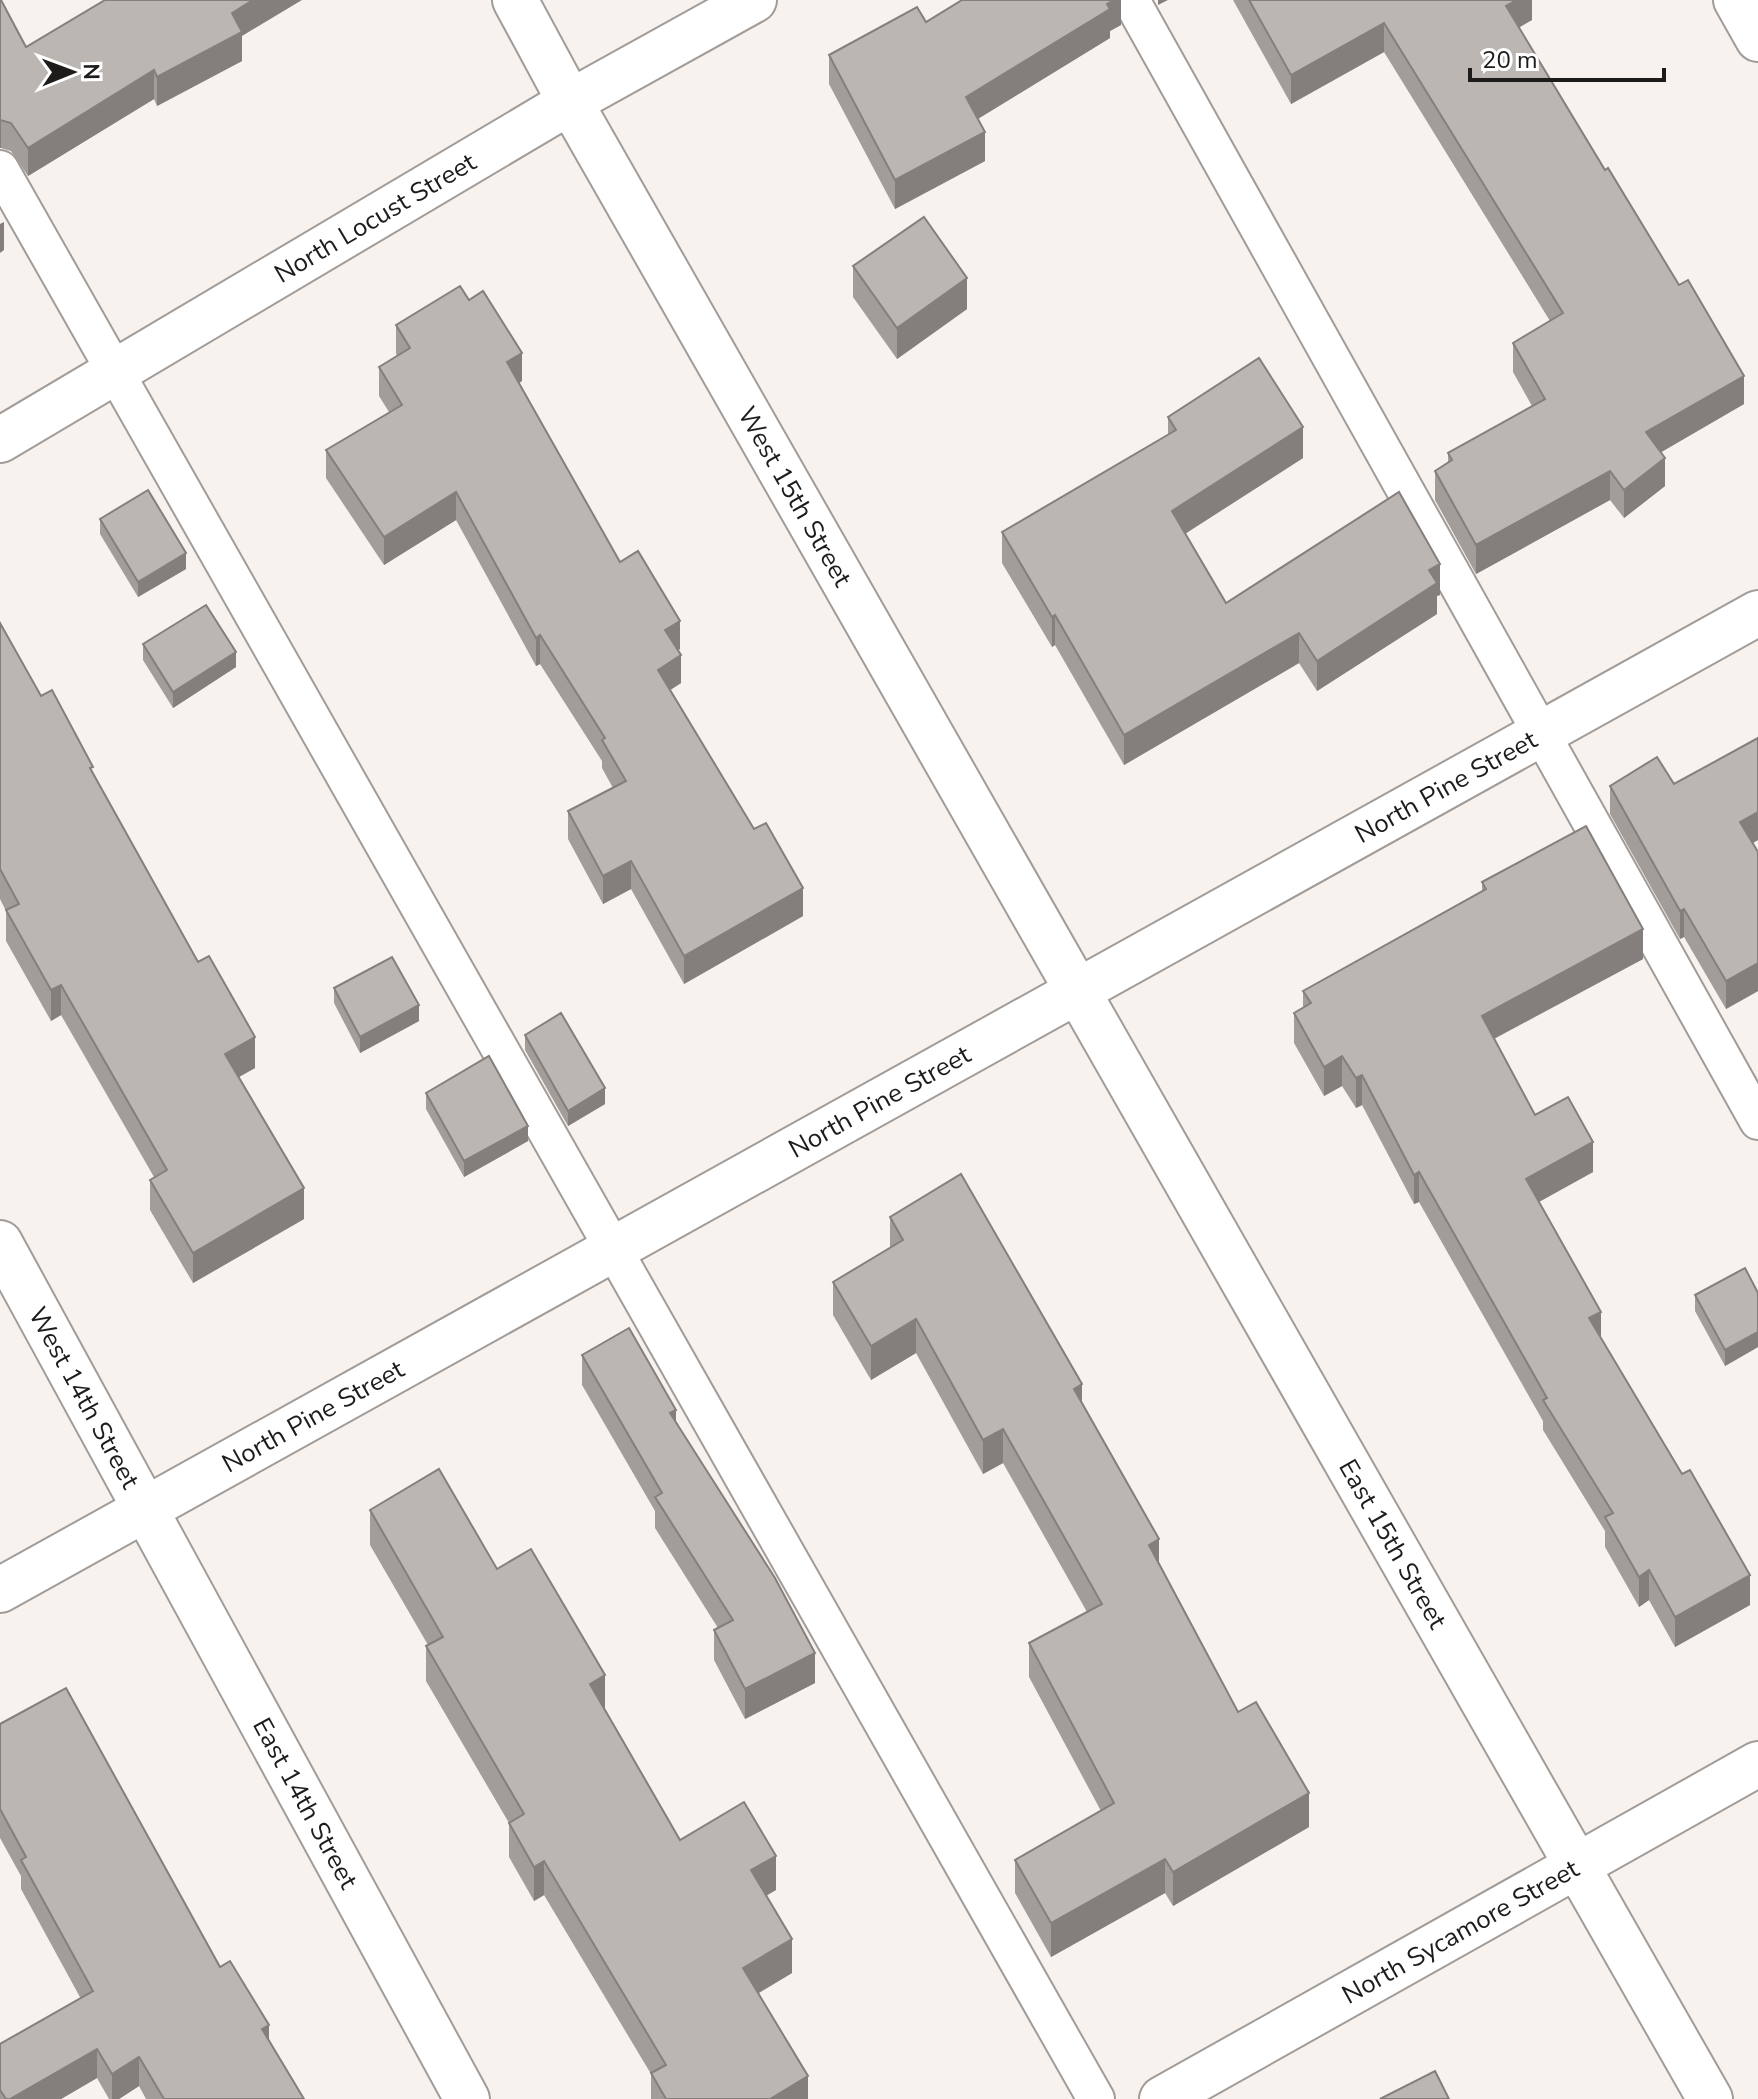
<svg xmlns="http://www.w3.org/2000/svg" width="1758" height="2099" viewBox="0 0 1758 2099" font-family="'Nunito Sans',sans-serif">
<rect width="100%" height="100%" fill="#f8f2ee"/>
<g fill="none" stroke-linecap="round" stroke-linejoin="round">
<g stroke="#a19c98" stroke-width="40">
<g id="service">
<polyline points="1131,0 1758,1121"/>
<polyline points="0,169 1096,2099"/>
</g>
</g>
<g stroke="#a19c98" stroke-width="48">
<g id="minor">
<path id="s1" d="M515,0L570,102L1710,2099"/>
<polyline points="1736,0 1758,39"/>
<path id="s2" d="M0,440L570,102L754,0"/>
<path id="s3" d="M0,1243L467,2099"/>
<path id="s4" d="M0,1590L1758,613"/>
</g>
</g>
<g stroke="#a19c98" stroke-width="48">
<g id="secondary">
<path id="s5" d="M1162,2099L1758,1764"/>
</g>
</g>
<use href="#service" stroke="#fff" stroke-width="36"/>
<use href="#minor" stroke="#fff" stroke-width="44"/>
<use href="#secondary" stroke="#fff" stroke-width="44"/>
</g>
<g fill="#a29d99">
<polygon points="0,0 26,47 242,36 242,61 157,106 154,99 28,176 11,151 1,148"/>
<polygon points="1121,0 1121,25 1110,31 1110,38 978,119 985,161 895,209 829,84 829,55 926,22"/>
<polygon points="1233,0 1532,0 1532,20 1519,27 1744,404 1661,452 1665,486 1624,518 1610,500 1476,574 1435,500 1435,471 1448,463 1448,453 1532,406 1513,372 1513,343 1550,321 1384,52 1291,104"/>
<polygon points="853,266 967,309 897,359 853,297"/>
<polygon points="396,325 522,381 519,383 620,562 680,649 678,650 681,683 670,690 803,916 684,984 631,889 603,904 568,839 568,811 613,788 602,768 602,761 540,664 536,666 456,520 384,565 326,478 326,450 389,412 379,396 379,367 398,356 396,354"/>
<polygon points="1168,417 1303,458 1185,534 1226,603 1440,595 1437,596 1437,614 1317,691 1299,663 1124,765 1055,645 1052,647 1002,563 1002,532 1168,435"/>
<polygon points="100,519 186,569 138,597 100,534"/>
<polygon points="0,623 41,696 93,773 255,1068 238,1077 304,1219 193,1283 150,1210 150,1180 154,1177 61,1015 51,1021 6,941 6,911 0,899"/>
<polygon points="143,644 236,667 173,708 143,660"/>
<polygon points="1674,784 1758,840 1753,843 1758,852 1758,991 1726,1009 1684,937 1680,939 1610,814 1610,786"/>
<polygon points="1482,882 1643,959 1494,1039 1535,1115 1593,1172 1539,1202 1601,1338 1750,1605 1675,1647 1649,1600 1639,1607 1605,1547 1605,1531 1543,1430 1543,1421 1419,1202 1414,1204 1362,1105 1356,1108 1342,1086 1324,1096 1294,1043 1294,1013 1303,1008 1303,991 1482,891"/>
<polygon points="334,988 419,1021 360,1053 334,1003"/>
<polygon points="525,1035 605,1104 568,1126 525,1050"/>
<polygon points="426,1093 528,1141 464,1177 426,1109"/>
<polygon points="890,1217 1082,1403 1159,1564 1238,1712 1309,1827 1173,1906 1165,1893 1051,1957 1015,1893 1015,1860 1101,1811 1029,1677 1029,1643 1087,1612 1003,1463 983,1474 916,1353 871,1380 833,1315 833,1282 890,1248"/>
<polygon points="1758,1293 1758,1347 1725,1366 1695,1311 1695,1295"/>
<polygon points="582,1355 676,1421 815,1683 745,1719 714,1660 714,1630 718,1628 655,1528 655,1511 582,1385"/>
<polygon points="370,1510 497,1569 605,1710 680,1840 776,1890 766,1896 792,1973 759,1993 808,2099 651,2099 651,2074 544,1895 534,1901 509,1857 509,1823 426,1681 426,1646 428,1645 370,1545"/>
<polygon points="0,1724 220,1967 269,2041 304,2099 146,2099 139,2086 119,2099 109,2099 97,2078 61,2099 0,2099 0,2044 81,1999 21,1889 21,1876 0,1838"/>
</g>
<g fill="#847f7d">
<polygon points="253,0 302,0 242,36 242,61 157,106 157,77 232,13"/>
<polygon points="1114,0 1121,0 1121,25 1110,31 1110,38 966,126 966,97"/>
<polygon points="1158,0 1168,0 1158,5"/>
<polygon points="1517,0 1532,0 1532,20 1506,35 1506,6"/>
<polygon points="1384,23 1384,52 1291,104 1291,75"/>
<polygon points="154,70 154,99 28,176 28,148"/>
<polygon points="1,119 1,148 0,148 0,120"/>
<polygon points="985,132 985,161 895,209 895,180"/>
<polygon points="4,222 4,250 0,253 0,224"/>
<polygon points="967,278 967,309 897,359 897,328"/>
<polygon points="522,353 522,381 507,390 507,362"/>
<polygon points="1744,376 1744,404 1646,461 1646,432"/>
<polygon points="1303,427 1303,458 1172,542 1172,511"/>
<polygon points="1665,458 1665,486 1624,518 1624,490"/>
<polygon points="1610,471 1610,500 1476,574 1476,545"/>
<polygon points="456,492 456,520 384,565 384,537"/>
<polygon points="186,553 186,569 138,597 138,582"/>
<polygon points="1440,564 1440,595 1437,596 1437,614 1317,691 1317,661 1429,570"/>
<polygon points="1055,615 1055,645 1052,647 1052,617"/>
<polygon points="680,621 680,649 665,658 665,630"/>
<polygon points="1299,633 1299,663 1124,765 1124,735"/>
<polygon points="540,635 540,664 536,666 536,638"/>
<polygon points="236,652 236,667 173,708 173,692"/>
<polygon points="681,655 681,683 658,698 658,670"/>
<polygon points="1758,812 1758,840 1740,850 1740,822"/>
<polygon points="631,861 631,889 603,904 603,876"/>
<polygon points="803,888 803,916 684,984 684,956"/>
<polygon points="1684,909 1684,937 1680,939 1680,911"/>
<polygon points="1643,929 1643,959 1482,1045 1482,1016"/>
<polygon points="1758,963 1758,991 1726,1009 1726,981"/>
<polygon points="61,985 61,1015 51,1021 51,990"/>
<polygon points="419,1005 419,1021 360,1053 360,1037"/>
<polygon points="255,1037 255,1068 225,1085 225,1054"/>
<polygon points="1342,1056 1342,1086 1324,1096 1324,1067"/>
<polygon points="1362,1075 1362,1105 1356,1108 1356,1078"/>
<polygon points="605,1088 605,1104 568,1126 568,1111"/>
<polygon points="528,1126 528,1141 464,1177 464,1161"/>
<polygon points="1593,1142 1593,1172 1526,1209 1526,1179"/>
<polygon points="1419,1172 1419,1202 1414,1204 1414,1175"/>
<polygon points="304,1188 304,1219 193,1283 193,1253"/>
<polygon points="1601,1312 1601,1341 1589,1318"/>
<polygon points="916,1319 916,1353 871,1380 871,1346"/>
<polygon points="1758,1332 1758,1347 1725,1366 1725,1350"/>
<polygon points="1082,1384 1082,1418 1074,1389"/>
<polygon points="676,1410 676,1440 670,1413"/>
<polygon points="1003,1429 1003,1463 983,1474 983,1440"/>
<polygon points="1159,1539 1159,1573 1149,1545"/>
<polygon points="1649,1570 1649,1600 1639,1607 1639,1577"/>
<polygon points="1750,1575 1750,1605 1675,1647 1675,1617"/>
<polygon points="815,1653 815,1683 745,1719 745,1689"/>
<polygon points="605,1675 605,1710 590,1684"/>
<polygon points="1309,1793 1309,1827 1173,1906 1173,1872"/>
<polygon points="776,1856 776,1890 751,1904 751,1870"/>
<polygon points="1165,1859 1165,1893 1051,1957 1051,1923"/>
<polygon points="544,1861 544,1895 534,1901 534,1867"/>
<polygon points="792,1939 792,1973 743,2002 743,1968"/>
<polygon points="269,2025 269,2055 262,2029"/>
<polygon points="97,2049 97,2078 61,2099 10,2099"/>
<polygon points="139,2057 139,2086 119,2099 112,2099 112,2074"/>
<polygon points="808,2076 808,2099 770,2099"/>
</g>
<g fill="#bcb6b2" stroke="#847f7d" stroke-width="2">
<polygon points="0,0 1,0 26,47 105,0 253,0 232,13 242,32 157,77 154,70 28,148 11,123 0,120"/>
<polygon points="962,0 1114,0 1107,4 1110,9 966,97 985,132 895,180 829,55 917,7 926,22"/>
<polygon points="1249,0 1517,0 1506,6 1605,170 1608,168 1679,285 1688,280 1744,376 1646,432 1665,458 1624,490 1610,471 1476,545 1435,471 1452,460 1448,453 1545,399 1513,343 1563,313 1384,23 1291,75"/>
<polygon points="924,217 967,278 897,328 853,266"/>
<polygon points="460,286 469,300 483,291 522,353 507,362 620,562 638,551 680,621 665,630 681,655 658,670 754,829 766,823 803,888 684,956 631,861 603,876 568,811 626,781 602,740 605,738 540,635 536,638 456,492 384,537 326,450 402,405 379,367 410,348 396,325"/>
<polygon points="1259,358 1303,427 1172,511 1226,603 1399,492 1440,564 1429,570 1437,583 1317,661 1299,633 1124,735 1055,615 1052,617 1002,532 1176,430 1168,417"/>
<polygon points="148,490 186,553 138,582 100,519"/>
<polygon points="206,605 236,652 173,692 143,644"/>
<polygon points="0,623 41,696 52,690 93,767 90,768 198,962 209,956 255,1037 225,1054 304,1188 193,1253 150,1180 167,1170 61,985 51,990 6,910 19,904 0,869"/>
<polygon points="1758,738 1758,812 1740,822 1758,852 1758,963 1726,981 1684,909 1680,911 1610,786 1657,757 1674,784"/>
<polygon points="1586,826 1643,929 1482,1016 1535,1115 1568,1097 1593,1142 1526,1179 1601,1312 1589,1318 1682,1474 1690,1470 1750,1575 1675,1617 1649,1570 1639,1577 1605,1517 1613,1513 1543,1400 1547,1398 1419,1172 1414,1175 1362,1075 1356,1078 1342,1056 1324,1067 1294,1013 1311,1003 1303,991 1486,889 1482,882"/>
<polygon points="392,957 419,1005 360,1037 334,988"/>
<polygon points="561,1013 605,1088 568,1111 525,1035"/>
<polygon points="489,1056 528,1126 464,1161 426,1093"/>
<polygon points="961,1174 1082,1384 1074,1389 1159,1539 1149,1545 1238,1712 1256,1702 1309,1793 1173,1872 1165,1859 1051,1923 1015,1860 1114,1803 1029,1643 1102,1604 1003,1429 983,1440 916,1319 871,1346 833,1282 903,1240 890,1217"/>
<polygon points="1745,1268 1758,1293 1758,1332 1725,1350 1695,1295"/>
<polygon points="629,1328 676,1410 670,1413 775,1578 815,1653 745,1689 714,1630 733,1620 655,1497 662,1493 582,1355"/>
<polygon points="439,1469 497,1569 531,1549 605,1675 590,1684 680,1840 744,1802 776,1856 751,1870 792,1939 743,1968 808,2076 770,2099 666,2099 651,2073 666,2065 544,1861 534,1867 509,1823 524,1814 426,1646 443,1637 370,1510"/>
<polygon points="66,1688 220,1967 230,1961 269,2025 262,2029 304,2099 164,2099 139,2057 112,2074 97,2049 10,2099 6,2099 0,2090 0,2044 93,1991 21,1860 26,1857 0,1809 0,1724"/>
<polygon points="1435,2071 1449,2099 1380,2099"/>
</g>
<g text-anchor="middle" stroke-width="6" stroke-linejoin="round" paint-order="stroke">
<g font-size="26" fill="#1e1c1a" stroke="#fff">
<text dy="9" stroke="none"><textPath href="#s2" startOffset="436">North Locust Street</textPath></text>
<text dy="9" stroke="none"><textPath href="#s1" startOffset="570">West 15th Street</textPath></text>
<text dy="9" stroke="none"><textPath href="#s4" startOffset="1654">North Pine Street</textPath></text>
<text dy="9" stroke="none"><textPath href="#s4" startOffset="1006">North Pine Street</textPath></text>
<text dy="9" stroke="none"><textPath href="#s3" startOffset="176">West 14th Street</textPath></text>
<text dy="9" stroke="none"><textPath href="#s4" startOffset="358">North Pine Street</textPath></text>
<text dy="9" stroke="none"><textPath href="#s1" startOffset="1776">East 15th Street</textPath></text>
<text dy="9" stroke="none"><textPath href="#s3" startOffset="638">East 14th Street</textPath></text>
<text dy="9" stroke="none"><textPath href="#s5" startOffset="342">North Sycamore Street</textPath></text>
</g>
</g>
<g transform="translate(72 72) rotate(89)" stroke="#ffffff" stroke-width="6" paint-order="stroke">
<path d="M0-6L14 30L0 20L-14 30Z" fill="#1e1c1a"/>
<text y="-12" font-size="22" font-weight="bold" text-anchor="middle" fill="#1e1c1a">N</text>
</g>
<path d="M1470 68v12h194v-12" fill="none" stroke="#1e1c1a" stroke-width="4"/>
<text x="1482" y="68" font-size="24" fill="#1e1c1a" stroke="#ffffff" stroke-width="6" paint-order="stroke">20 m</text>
</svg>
